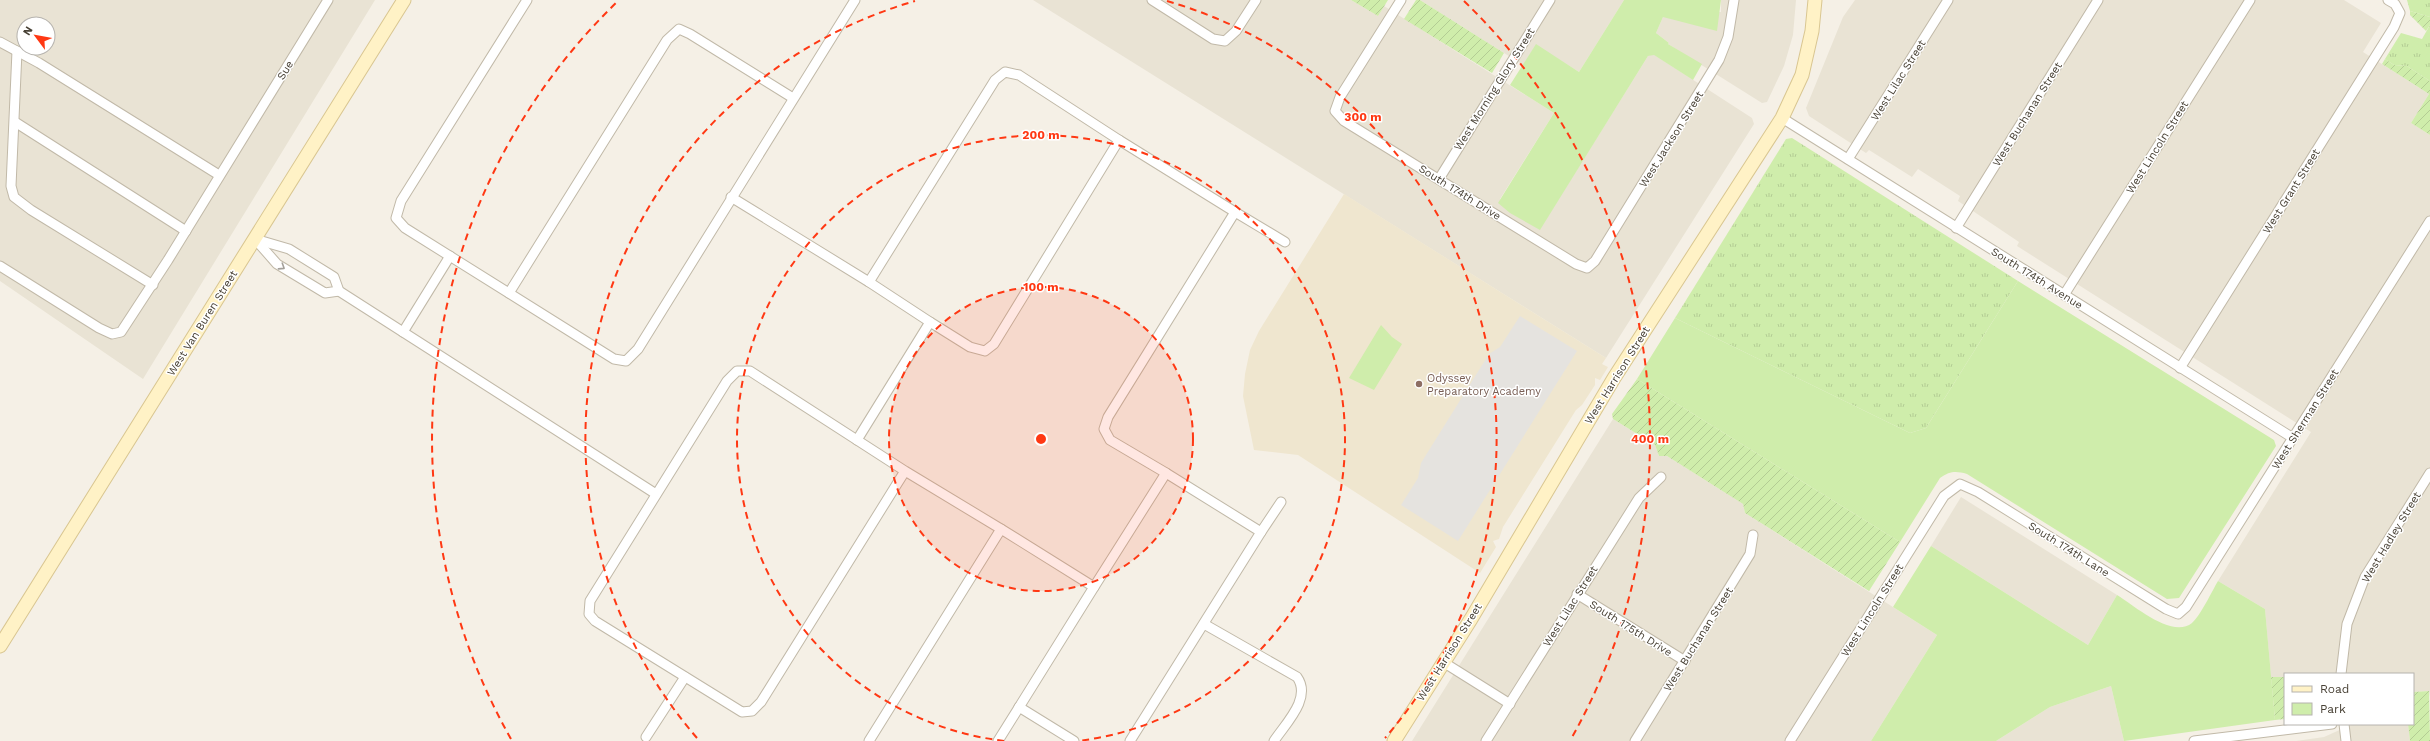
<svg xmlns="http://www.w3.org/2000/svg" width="2430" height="741" viewBox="0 0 2430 741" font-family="'Work Sans',sans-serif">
<defs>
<pattern id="grass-tufts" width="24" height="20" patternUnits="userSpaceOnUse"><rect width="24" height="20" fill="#cfedab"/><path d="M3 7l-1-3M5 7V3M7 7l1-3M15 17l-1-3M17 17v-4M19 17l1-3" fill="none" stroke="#b3cc94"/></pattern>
<pattern id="garden-furrows" width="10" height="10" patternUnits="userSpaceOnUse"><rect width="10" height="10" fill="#cfedab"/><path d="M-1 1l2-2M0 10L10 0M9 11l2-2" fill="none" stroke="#b3cc94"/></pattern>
</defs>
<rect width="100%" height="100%" fill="#f5f0e6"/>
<g fill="#e9e3d4" fill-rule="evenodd">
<path d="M0,0H375L143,379L0,281ZM24,24H48V48H24Z"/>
<polygon points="1033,0 1351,0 1378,16 1384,6 1554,113 1500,199 1505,208 1540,229 1648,56 1653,54 1684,74 1752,118 1754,124 1606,358"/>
<polygon points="1420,0 1624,0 1579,72 1536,45 1523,65"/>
<polygon points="1721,0 1796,0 1793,35 1784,66 1767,102 1762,103 1668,44 1669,43 1656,33 1663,17 1721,12"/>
<polygon points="1855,0 2344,0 2381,23 2363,52 2429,94 2411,123 2430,135 2430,697 2429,691 2413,692 2413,674 2285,674 2285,677 2271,677 2265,609 2218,581 2311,432 2017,246 2019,242 1958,201 1960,196 1918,169 1912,177 1869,150 1866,153 1809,116 1806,108 1843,17"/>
<polygon points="1613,419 1655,445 1659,456 1667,456 1743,504 1745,513 1937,635 1871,741 1412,741"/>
<polygon points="1961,497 2117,595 2088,645 1931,546"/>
<polygon points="2111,686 2124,741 1996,741 2050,707"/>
<polygon points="2353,724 2408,724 2410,741 2296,741 2324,737"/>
</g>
<polygon fill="#efe6cf" points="1344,194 1606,358 1602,364 1608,367 1600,380 1595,378 1595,385 1582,405 1576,410 1546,458 1503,527 1499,539 1493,541 1496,547 1480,573 1298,455 1254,450 1243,396 1245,374 1250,350 1259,331"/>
<g fill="url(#grass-tufts)">
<polygon points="2407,0 2430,0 2430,17 2410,11"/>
<polygon points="2430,25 2430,81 2407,66 2394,65 2385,59 2401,33 2422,39"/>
<polygon points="1792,138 2018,281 1926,428 1910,433 1675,318 1786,139"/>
</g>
<g fill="#cfedab">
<polygon points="1624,0 1721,0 1717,31 1663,17 1656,33 1669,43 1668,44 1702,64 1693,80 1654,55 1648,56 1540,230 1510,213 1498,203 1554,113 1510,85 1536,44 1579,72"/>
<path d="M2018,281L2274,440L2276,446L2179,598L2167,599L1967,474C1956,471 1950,471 1940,478L1900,542L1637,379L1675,318L1910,433L1926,428Z"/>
<polygon points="1381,325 1392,337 1402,344 1374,390 1349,378"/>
<path d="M1931,546L2088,645L2117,595C2135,606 2172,639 2192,623C2201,615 2212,591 2218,581L2265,609L2275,720L2124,741L2111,686L2050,707L1996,741H1871L1937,635L1893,607Z"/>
</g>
<g fill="url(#garden-furrows)">
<polygon points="1351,0 1388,0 1378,16"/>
<polygon points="1416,0 1420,0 1504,53 1492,73 1404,19"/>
<polygon points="2410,11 2430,17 2430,25 2426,31 2410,15"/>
<polygon points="2385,59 2394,65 2407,66 2430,81 2430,135 2411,123 2429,94 2382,64"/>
<polygon points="1637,379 1900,542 1869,591 1745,513 1743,504 1667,456 1659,456 1655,445 1613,419 1612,414"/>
<polygon points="2271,677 2285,677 2285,719 2275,720"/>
<polygon points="2429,691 2430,741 2410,741 2408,724 2413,724 2413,692"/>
</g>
<polygon fill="#e5e3df" points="1520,316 1577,351 1458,541 1401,505 1418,478 1421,463 1489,354 1500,347"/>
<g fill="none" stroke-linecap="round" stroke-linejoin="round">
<g stroke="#c1b9a8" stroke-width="11">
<g id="street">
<polyline points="527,0 401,201 396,218 405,228 614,359 626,361 638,349 855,0"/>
<polyline points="1152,0 1213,39 1225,41 1236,31 1256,0"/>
<polyline points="1401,0 1340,97 1335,111 1344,121 1576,264 1587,268 1595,261 1719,60 1728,37 1734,0"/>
<polyline points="0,42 39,63 219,175"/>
<polyline points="17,51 11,186 14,197 31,210 153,285"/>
<polyline points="1782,118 2293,438"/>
<polyline points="15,122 186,231"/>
<polyline points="1848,159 1948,0"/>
<polyline points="1439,179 1550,0"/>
<polyline points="731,197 869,282"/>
<polyline points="1956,228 2098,0"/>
<polyline points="255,239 289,249 334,277 339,291 656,494"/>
<polyline points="255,239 277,264 325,293 339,291"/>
<polyline points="0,266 99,328 112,334 121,332 168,260 328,0"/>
<polyline points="509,293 667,40 679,29 690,34 793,98"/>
<polyline points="2064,295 2250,0"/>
<polyline points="930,322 869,282 995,80 1005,72 1019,75 1119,140"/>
<polyline points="403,332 450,256"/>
<polyline points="2180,368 2394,27 2400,13 2395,4 2388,0"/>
<polyline points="857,440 930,322 970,347 985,351 994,344 1119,140 1235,212"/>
<polyline points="905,471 750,371 737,371 727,381 590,601 589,614 595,621 742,712 752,711 761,702 905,471 1001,529"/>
<polyline points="1261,532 1281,502"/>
<polyline points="1094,587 1166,473 1110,440 1104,429 1108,417 1235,212 1285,242"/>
<polyline points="1577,594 1685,661"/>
<path d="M1204,624L1297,677C1312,698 1286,723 1274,741"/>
<polyline points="1443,662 1510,704"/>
<polyline points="2341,674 2347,624 2365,577 2430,473"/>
<polyline points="1019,707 1074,741"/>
<polyline points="2344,724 2346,741"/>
<polyline points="646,737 685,677"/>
<polyline points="869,741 1001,529 1094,587 998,741"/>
<polyline points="1130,741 1261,532 1166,473"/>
<polyline points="1486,741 1639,498 1661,477"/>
<polyline points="1635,741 1750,554 1753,535"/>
<polyline points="1790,741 1944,496 1960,484 1978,492 2166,609 2178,614 2186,607 2430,221"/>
<polyline points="2194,741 2332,724"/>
</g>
</g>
<g stroke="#d9c691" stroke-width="15">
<g id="secondary">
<polyline points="0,646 404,0"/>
<polyline points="1394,741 1471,619 1614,378 1782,118 1802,75 1812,31 1815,0"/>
</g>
</g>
<use href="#street" stroke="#fff" stroke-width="9"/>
<use href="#secondary" stroke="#fff2c6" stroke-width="13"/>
</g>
<defs><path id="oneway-chevron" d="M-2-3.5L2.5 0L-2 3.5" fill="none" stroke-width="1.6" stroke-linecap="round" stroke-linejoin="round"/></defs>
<use stroke="#a4a09a" href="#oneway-chevron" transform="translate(282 267) rotate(33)"/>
<circle cx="1041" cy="439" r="152" fill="#ff3813" fill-opacity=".12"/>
<g fill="none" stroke="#ff3813" stroke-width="2" stroke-dasharray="7 5">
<circle cx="1041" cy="439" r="152"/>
<path d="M1004 741A304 304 0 1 1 1078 741"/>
<path d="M697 738A456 456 0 0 1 915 1M1167 1A456 456 0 0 1 1385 738"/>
<path d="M511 739A609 609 0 0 1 618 1M1464 1A609 609 0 0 1 1571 739"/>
</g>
<circle fill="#8d6e63" stroke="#fff" stroke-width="1.5" cx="1419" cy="384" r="4"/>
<g text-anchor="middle" stroke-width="3" stroke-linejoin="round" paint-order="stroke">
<g font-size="11" fill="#484135" stroke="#fff">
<text transform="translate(285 70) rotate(-58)" y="4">Sue</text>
<text transform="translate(1898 80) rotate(-58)" y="4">West Lilac Street</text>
<text transform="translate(1494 89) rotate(-58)" y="4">West Morning Glory Street</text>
<text transform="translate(2027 114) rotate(-58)" y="4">West Buchanan Street</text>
<text transform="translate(1671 139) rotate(-58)" y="4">West Jackson Street</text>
<text transform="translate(2157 147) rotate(-58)" y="4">West Lincoln Street</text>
<text transform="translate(2291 191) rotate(-58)" y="4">West Grant Street</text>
<text transform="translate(1460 192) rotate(32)" y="4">South 174th Drive</text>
<text transform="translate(2037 278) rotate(32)" y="4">South 174th Avenue</text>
<text transform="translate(202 323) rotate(-58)" y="4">West Van Buren Street</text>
<text transform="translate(1617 375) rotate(-58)" y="4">West Harrison Street</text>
<text transform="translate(2305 419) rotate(-58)" y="4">West Sherman Street</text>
<text transform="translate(2391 537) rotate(-59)" y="4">West Hadley Street</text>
<text transform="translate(2069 549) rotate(32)" y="4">South 174th Lane</text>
<text transform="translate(1570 606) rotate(-58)" y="4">West Lilac Street</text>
<text transform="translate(1872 610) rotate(-58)" y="4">West Lincoln Street</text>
<text transform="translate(1631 628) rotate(32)" y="4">South 175th Drive</text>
<text transform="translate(1698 639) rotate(-58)" y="4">West Buchanan Street</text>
<text transform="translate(1449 652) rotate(-58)" y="4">West Harrison Street</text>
</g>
<g font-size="11" fill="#785e54" stroke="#fff" text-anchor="start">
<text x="1427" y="382">Odyssey<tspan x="1427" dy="13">Preparatory Academy</tspan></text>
</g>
</g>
<circle cx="1041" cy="439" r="6" fill="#ff3813" stroke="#fff" stroke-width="2"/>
<g font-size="12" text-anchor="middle" font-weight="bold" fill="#ff3813" stroke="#fff" stroke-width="3" stroke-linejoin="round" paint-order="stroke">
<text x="1363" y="121">300 m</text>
<text x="1041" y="139">200 m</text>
<text x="1041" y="291">100 m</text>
<text x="1650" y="443">400 m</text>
</g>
<rect x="2284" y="673" width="130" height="52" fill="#ffffff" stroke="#b6b3ae"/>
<rect x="2292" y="686" width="20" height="6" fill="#fff2c6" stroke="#b6b3ae"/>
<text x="2320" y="693" font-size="12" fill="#484135">Road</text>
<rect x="2292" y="703" width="20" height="12" fill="#cfedab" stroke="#b6b3ae"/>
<text x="2320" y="713" font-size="12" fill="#484135">Park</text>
<g transform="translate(36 36) rotate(302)"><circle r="19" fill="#ffffff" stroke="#b6b3ae"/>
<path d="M0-3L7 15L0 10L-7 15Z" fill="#ff3813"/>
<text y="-6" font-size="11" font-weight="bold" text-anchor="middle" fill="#484135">N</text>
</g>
</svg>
